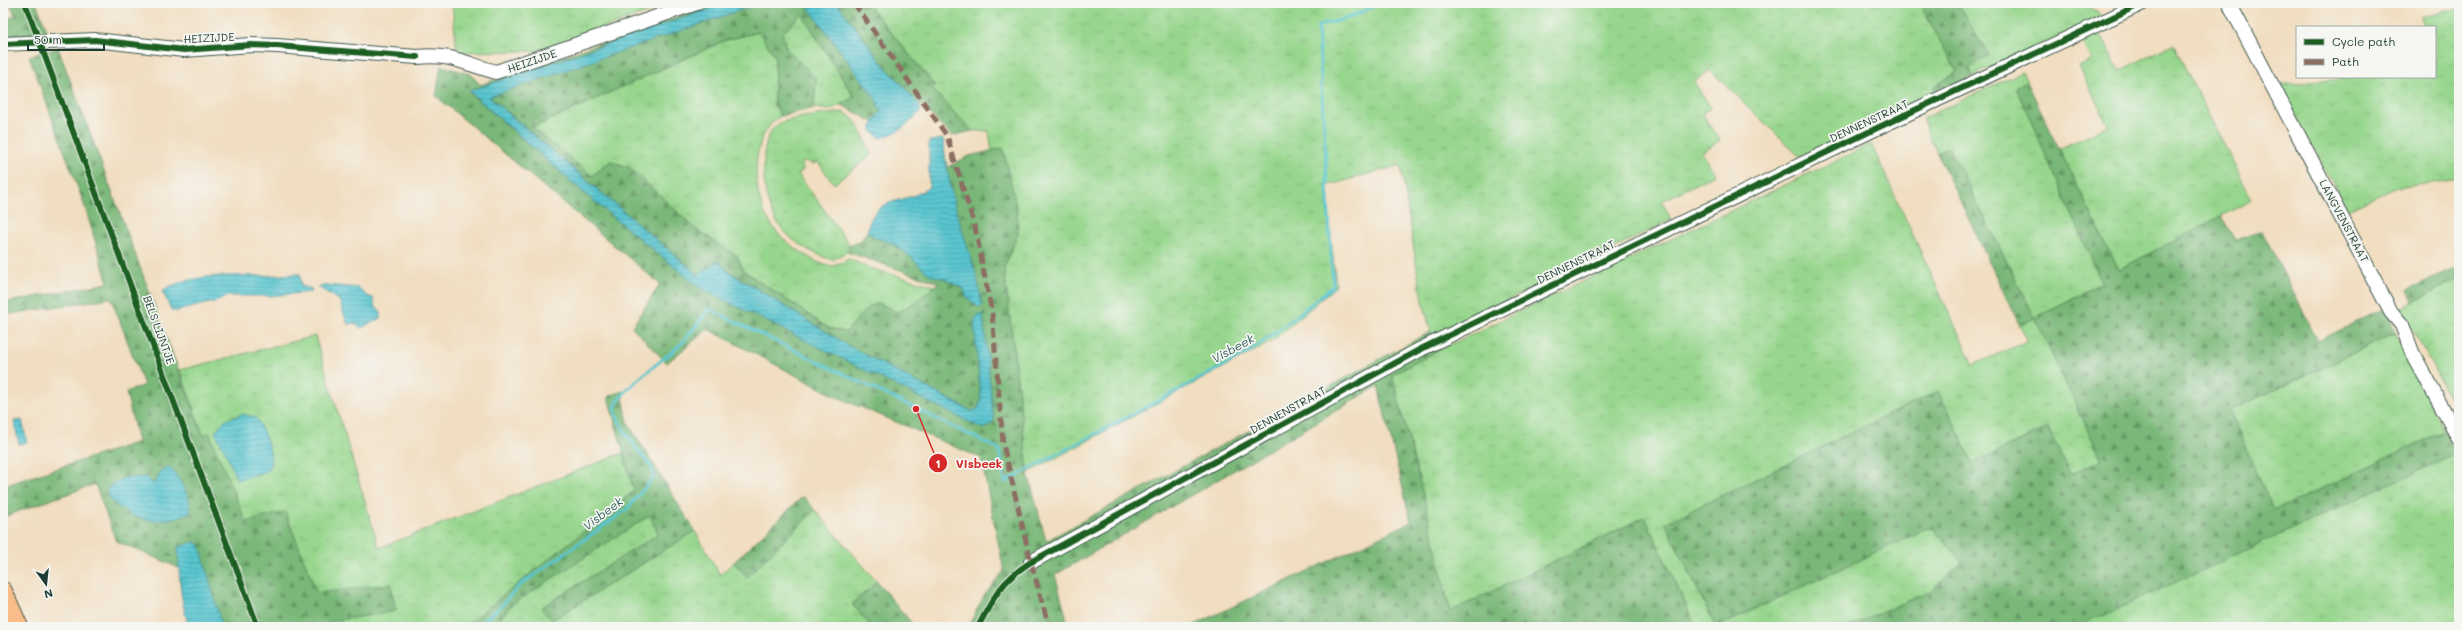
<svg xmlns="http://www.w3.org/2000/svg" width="2462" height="630" viewBox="0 0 2462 630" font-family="Mali,sans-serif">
<defs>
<pattern id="grass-tufts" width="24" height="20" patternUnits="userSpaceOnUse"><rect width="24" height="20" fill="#97d78d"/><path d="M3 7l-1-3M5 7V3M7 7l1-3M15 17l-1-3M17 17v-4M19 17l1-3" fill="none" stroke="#82b97a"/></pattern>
<pattern id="forest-firs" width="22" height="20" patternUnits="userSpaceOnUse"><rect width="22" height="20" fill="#79b878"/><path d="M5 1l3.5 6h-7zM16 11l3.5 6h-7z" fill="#639763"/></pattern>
<pattern id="water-rules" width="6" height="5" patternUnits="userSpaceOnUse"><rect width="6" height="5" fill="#5ac6d1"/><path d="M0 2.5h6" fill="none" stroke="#4aa2aa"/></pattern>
</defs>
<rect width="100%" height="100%" fill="#f6f6f2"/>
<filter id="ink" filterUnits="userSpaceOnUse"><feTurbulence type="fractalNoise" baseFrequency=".025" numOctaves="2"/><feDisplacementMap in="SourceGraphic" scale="8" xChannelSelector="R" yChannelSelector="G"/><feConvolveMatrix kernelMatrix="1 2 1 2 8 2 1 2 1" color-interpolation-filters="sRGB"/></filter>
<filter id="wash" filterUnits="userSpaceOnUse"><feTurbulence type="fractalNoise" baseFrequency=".012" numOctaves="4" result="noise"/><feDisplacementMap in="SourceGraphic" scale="16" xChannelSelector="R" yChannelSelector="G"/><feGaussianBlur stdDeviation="0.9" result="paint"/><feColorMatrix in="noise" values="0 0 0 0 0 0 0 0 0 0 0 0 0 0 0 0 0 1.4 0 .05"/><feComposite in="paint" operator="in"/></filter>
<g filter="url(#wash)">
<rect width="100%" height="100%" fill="#f1ddbf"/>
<g fill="url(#grass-tufts)" stroke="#5b8a60">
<polygon points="452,3 654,3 656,10 535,51 457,52"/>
<polygon points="867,3 1919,3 1957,72 1934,87 1940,94 1799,156 1710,70 1694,82 1711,108 1702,113 1720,140 1702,152 1715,174 1662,201 1671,220 1432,337 1420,289 1401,165 1326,186 1336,286 1273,341 1028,473 1004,268 1018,233 1017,211 1003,149 992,151 989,131 972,131 932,89 935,86"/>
<polygon points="1957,3 2085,3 2102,16 1973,76 1968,68 1989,55"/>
<polygon points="2459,7 2459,178 2397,187 2348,210 2278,85 2363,77 2435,77 2435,27 2424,27 2421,17"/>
<polygon points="802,14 854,97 830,110 814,108 816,78 786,48 782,33"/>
<path d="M759,32L775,56L774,105L781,116C749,134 751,193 769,221C777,235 788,244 801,252C809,258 822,266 832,266C837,265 844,261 849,259L869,268L935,286L911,305L897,313L868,307L846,332L828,328L744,271L737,256L697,230L630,168L611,161L592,176L532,128L726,40Z"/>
<polygon points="2100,32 2119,71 2173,44 2252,200 2118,270 2059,149 2108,125 2079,67 2092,60 2082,41"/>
<polygon points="2022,72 2027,82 2016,87 2102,282 2035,318 2102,460 2070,474 2048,428 1973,463 1938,391 1666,523 1716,627 1696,627 1644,517 1450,612 1428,514 1392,375 1439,350 1871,144 1973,365 2028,341 2019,324 2035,318 1949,147 1937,153 1922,119"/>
<path d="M842,112C859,117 865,141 871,155L834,184L817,161L813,164L806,161L802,163L803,170L798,174L850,245L847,252L832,260C781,242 761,213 764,159C764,149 767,132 776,126C789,116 825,115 842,112Z"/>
<polygon points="2459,279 2459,415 2401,308"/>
<polygon points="2396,333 2444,431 2274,511 2229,411"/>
<polygon points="315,336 379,548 623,453 634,491 464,627 330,627 328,622 395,611 317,593 285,512 246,523 209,433 203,435 180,370"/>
<polygon points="2458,453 2459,627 2077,627"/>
<polygon points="815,510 877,582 852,604 872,627 494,627 510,605 650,515 659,534 541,608 552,620 695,531 720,575 734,562 747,576"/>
<polygon points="1932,526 1962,562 1931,591 1849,627 1717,627"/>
</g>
<g fill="url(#forest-firs)" stroke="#4c7a56">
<polygon points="10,3 36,3 48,33 3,36 3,20 15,16"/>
<polygon points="716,3 727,3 469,92 584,193 700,288 988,427 974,322 981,399 978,409 971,411 849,346 724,268 719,260 698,275 489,96 761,3 805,3 875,98 881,111 875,123 842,105 854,96 802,14 782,33 786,48 816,78 814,108 781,116 774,105 775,56 759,32 726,40 532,128 592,176 611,161 630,168 697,230 737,256 744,271 828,328 846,332 868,307 879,303 897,312 911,305 939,283 847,252 850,245 861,241 867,231 876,238 890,242 906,253 930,275 945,279 964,290 965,295 978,307 946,168 969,156 1003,148 1017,211 1018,233 1004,268 1028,473 1046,541 1430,332 1439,350 1392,375 1428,514 1450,612 1645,517 1696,627 1190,627 1411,522 1378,386 1055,575 1069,627 968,627 984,596 1004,571 981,458 837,397 708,329 667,363 632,327 660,284 436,96 441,66 471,74 480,85"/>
<polygon points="837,3 867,3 935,86 932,89 972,131 951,136 918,101 916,103 907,90 881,62"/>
<polygon points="1919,3 1957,3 1989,55 1968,68 1973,76 1940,94 1934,87 1957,71"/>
<polygon points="58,48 203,435 209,433 246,522 285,512 317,593 391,584 396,611 328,622 330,627 204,627 184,570 116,541 95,484 3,517 3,486 138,442 126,392 144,385 111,298 3,315 3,303 108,283 84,204 29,56"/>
<polygon points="2027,82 2118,270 2221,216 2235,240 2262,231 2318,341 2385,308 2396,333 2229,411 2274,511 2444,431 2458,453 2078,627 1849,627 1931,591 1962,562 1932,526 1716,627 1665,523 1938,391 1973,463 2048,428 2070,474 2102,460 2035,318 2019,324 1937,153 1949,147 2035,318 2102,283 2016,87"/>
<polygon points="2459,267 2459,279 2413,302 2407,290"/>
<polygon points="622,391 628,423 695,531 552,620 541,608 658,534 650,515 511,605 494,627 464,627 634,491 608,397"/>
<polygon points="803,496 815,510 747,577 734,562"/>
<polygon points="877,582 915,627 872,627 852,604"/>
</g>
<g fill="url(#water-rules)" stroke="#3c8282">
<polygon points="727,3 761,3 489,97 698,275 719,260 725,269 849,346 971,411 978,409 981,399 974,322 977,316 983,314 994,422 983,429 700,288 584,193 469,91"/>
<path d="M805,3H837L881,62L907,90L916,102L918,100L921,111C909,124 898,133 881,138L872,132V125L881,111L875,98Z"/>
<path d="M943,139C946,165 951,192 958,217C967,247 979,275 982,307H978C972,302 965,298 964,289L945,279L930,275L906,253L890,242L876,238L867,231C875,193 906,206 929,187V141Z"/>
<path d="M294,274H300L301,286L312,289L311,292L271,296H228L218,301L177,311H172L162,291C198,268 253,279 294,274Z"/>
<polygon points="327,285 359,288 367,296 373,298 375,307 381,311 381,318 361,328 354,323 348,325 339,300 318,287"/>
<path d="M242,414L255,417L258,421C264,435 277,457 267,471L237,480L226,453L215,432L224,421Z"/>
<polygon points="22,420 27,442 19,444 14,421"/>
<path d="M170,467C179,479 193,498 190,513C157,525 138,523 111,501L107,488L124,478L145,477L154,484L161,470Z"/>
<path d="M194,542L200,545L222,627H189C180,601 179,575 178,547Z"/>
</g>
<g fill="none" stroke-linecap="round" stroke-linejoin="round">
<path stroke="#5ac6d1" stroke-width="3" d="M476,627L501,606L520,585L626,510L654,477L652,469C643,456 616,424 615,409C615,393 669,356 682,343C691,332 700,321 709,309L999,449L1005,482L1246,354L1297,316L1333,286L1318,26L1351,17L1380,3"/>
</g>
</g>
<g filter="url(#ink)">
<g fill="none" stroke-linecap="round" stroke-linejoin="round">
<g stroke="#3e5549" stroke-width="16">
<g id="minor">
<polyline points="2229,3 2391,312 2402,325 2412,352 2459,439"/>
<path d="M3,44L95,40L184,50L251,45L277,46L417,57C452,53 465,64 496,72L697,3"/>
<polyline points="1031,562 1421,349 1877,128 2143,3"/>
</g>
</g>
<g stroke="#3e5549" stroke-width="20">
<polyline id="major" points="3,591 19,627"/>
</g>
<use href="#minor" stroke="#fff" stroke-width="14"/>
<use href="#major" stroke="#f8bd89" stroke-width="18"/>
<polyline stroke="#8d6e63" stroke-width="5" stroke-dasharray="10 5" stroke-linecap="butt" points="854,3 947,136 975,227 992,313 1003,444 1031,562 1049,627"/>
<g stroke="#f6f6f2" stroke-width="8">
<g id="cycleway">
<polyline points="25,3 258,627"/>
<polyline points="3,44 95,40 184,50 251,45 277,46 417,57"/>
<path d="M978,627C993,598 1002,580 1031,562L1421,349L1877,128L2143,3"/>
</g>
</g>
<use href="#cycleway" stroke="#1b5e20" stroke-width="6"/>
</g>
</g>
<g text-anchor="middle" stroke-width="3.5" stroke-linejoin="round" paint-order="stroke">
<g font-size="11" fill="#1f3d34" stroke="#f6f6f2">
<text transform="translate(209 38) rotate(-3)" y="4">HEIZIJDE</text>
<text transform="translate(532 61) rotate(-19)" y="4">HEIZIJDE</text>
<text transform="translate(1869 121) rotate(-25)" y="4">DENNENSTRAAT</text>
<text transform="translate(2344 221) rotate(62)" y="4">LANGVENSTRAAT</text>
<text transform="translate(1576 262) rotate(-26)" y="4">DENNENSTRAAT</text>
<text transform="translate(159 330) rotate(70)" y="4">BELS LIJNTJE</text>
<text transform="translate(1288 410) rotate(-29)" y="4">DENNENSTRAAT</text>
</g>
<g font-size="12" font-style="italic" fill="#2e5f5b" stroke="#f6f6f2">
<text transform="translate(1233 349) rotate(-29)" y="4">Visbeek</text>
<text transform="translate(603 514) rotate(-37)" y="4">Visbeek</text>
</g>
</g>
<path fill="none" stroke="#d62828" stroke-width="1.5" d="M916 409L938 463"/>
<g fill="#d62828" stroke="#f6f6f2" stroke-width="1.5">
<circle cx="916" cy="409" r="4"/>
<circle cx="938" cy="463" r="10"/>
</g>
<g font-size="12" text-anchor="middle" font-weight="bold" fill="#fff">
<text x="938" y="468">1</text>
</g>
<g font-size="12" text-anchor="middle" font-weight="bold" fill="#d62828" stroke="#f6f6f2" stroke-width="3.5" stroke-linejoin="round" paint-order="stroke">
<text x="979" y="468">Visbeek</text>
</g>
<rect width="2462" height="630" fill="none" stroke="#f6f6f2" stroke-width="16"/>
<rect x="2296" y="26" width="140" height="52" fill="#f6f6f2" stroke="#a0aca6"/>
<rect x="2304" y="39" width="20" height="6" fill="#1b5e20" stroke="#a0aca6"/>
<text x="2332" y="46" font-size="12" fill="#1f3d34">Cycle path</text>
<rect x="2304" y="59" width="20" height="6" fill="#8d6e63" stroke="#a0aca6"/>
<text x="2332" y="66" font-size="12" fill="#1f3d34">Path</text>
<g transform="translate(46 584) rotate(165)" stroke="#f6f6f2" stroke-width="3" paint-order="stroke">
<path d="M0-3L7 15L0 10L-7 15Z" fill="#1f3d34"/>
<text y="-6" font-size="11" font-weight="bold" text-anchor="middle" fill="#1f3d34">N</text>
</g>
<path d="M28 44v6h76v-6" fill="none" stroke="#1f3d34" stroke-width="2"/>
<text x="34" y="44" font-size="12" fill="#1f3d34" stroke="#f6f6f2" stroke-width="3" paint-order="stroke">50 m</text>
</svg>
